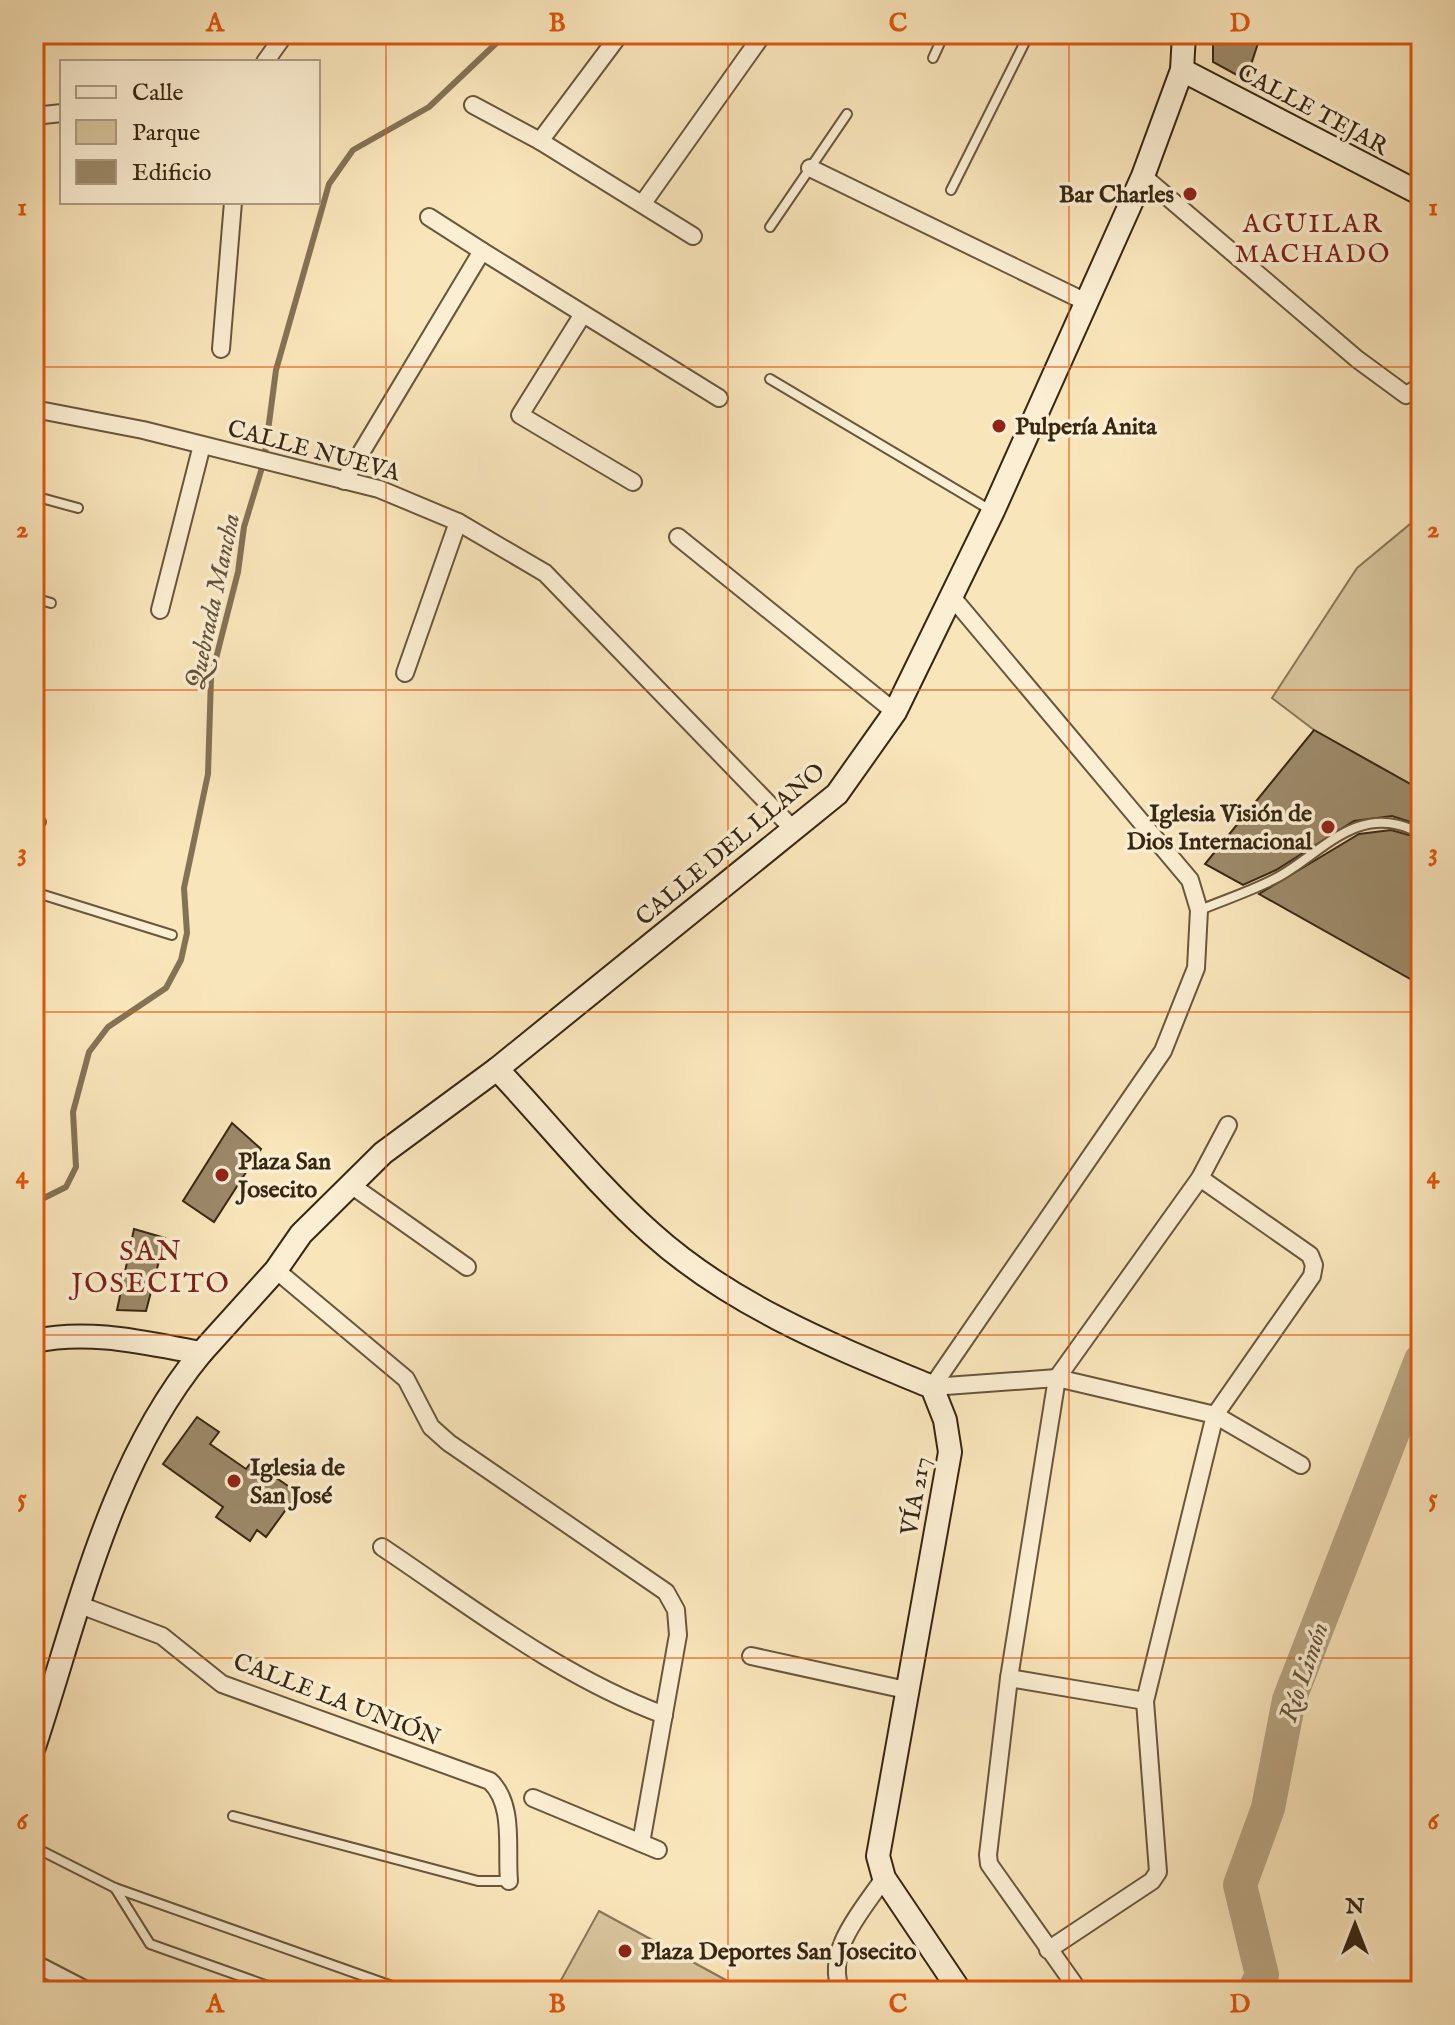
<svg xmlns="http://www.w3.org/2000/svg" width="1455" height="2025" viewBox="0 0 1455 2025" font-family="'IM FELL English',serif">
<rect width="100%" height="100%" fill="#f9e5ba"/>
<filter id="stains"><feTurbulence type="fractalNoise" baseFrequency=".0025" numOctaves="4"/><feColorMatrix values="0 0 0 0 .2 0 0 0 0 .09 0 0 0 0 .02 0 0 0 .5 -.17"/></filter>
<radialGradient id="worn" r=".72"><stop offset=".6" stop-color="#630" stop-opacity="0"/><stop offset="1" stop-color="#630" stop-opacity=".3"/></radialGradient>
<g fill="#d8c59d" stroke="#887658" stroke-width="2">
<polygon points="1421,515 1421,790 1314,730 1272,698 1357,568"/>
<polygon points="599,1911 746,1991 555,1991"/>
</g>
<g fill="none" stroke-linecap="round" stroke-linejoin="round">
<polyline stroke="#847255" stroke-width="6" points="34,1203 66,1187 76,1167 73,1112 89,1052 108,1027 166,988 181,960 187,933 184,888 208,774 211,678 238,572 244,527 264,461 276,370 329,184 353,150 429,107 506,34"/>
<polyline stroke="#b7a481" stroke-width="34" points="1254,1991 1262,1975 1240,1885 1268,1808 1289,1700 1421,1360"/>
</g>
<g fill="#9c8969" stroke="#372612" stroke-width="2">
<polygon points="1213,34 1261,34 1246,80 1213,62"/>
<polygon points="1314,730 1421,790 1421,985 1259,894 1359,834 1391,830 1412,836 1418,830 1414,823 1392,816 1354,821 1276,870 1243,885 1205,864"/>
<polygon points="232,1123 261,1149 214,1222 183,1201"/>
<polygon points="134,1229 165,1238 146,1311 117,1310"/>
<polygon points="197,1417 219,1432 210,1444 246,1469 252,1461 298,1493 266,1537 257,1530 250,1541 216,1517 223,1507 163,1464"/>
</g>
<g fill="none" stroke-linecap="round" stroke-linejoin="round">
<g stroke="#68563c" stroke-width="12">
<g id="lane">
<polyline points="933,58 944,34"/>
<polyline points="951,190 1029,34"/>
<polyline points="770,227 847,114"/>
<polyline points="770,379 992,511"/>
<polyline points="34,496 78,508"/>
<polyline points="34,598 51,603"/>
<polyline points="34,819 41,822"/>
<polyline points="34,892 172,935"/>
<path d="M1200,910C1226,899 1255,890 1280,876C1323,851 1357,806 1411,829"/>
<polyline points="233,1816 478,1881 509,1881"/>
<polyline points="34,1847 115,1888 406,1991"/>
<polyline points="115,1888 150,1944 282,1991"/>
</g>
</g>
<g stroke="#68563c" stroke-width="20">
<g id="street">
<polyline points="265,62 285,34"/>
<polyline points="473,105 540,141 693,236"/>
<polyline points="34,116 62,113"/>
<polyline points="540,141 620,34"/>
<polyline points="810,168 1086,302"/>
<polyline points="1143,176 1357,359 1406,395 1421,386"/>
<polyline points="643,203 763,34"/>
<polyline points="482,251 719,398"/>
<polyline points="583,314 520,415 633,482"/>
<polyline points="221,349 233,202"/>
<polyline points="34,409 143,430 379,489 458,522 545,573 795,831"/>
<polyline points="344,481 482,251 429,217"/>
<polyline points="678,537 895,712"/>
<polyline points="160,610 202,445"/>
<polyline points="405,673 458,522"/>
<polyline points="351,1185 467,1267"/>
<polyline points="276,1270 406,1379 431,1427 449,1443 666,1592 676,1610 678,1635 641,1843"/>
<polyline points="932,1387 1163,1051 1196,968 1199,910 1190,880 952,597"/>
<polyline points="932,1387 1057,1378 1215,1415 1301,1465"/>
<path d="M382,1547C473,1608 561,1677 664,1715"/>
<path d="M80,1605L162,1636L222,1684L490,1781C515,1805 506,1848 509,1881"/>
<polyline points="751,1656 906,1690"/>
<polyline points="1009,1678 1145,1701"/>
<polyline points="533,1798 658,1850"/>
<polyline points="1048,1950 1152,1881 1158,1872 1145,1701 1215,1415 1312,1276 1314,1265 1310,1255 1200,1178"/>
<polyline points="34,1963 88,1991"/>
<path d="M841,1991C824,1950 863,1910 884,1878"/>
<polyline points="1079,1991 989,1864 988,1855 1009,1678 1057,1378 1200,1178 1228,1125"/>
</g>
</g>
<g stroke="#372612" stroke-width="26">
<g id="secondary">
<polyline points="1182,70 1421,194"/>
<path d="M497,1069C548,1123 596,1184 651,1233C732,1306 833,1346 932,1387L945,1420L950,1452L878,1856L884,1878L960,1991"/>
<path d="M34,1341C90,1329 145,1343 201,1353L276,1270L301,1234L383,1153L497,1069L837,794L895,712L993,511L1143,176L1182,70L1184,34"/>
<path d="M34,1747C78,1614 110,1463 201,1353"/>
</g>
</g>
<use href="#lane" stroke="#fbeed2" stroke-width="8"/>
<use href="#street" stroke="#fbeed2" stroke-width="16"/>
<use href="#secondary" stroke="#fbeed2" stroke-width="22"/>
</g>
<path fill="none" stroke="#df560c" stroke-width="2" stroke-opacity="0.55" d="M386,34V1991M728,34V1991M1069,34V1991M34,367H1421M34,690H1421M34,1012H1421M34,1335H1421M34,1658H1421"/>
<g fill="#8f2418" stroke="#fbeed2" stroke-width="3">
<circle cx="1190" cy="194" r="8"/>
<circle cx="999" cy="426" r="8"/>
<circle cx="1328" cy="827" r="8"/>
<circle cx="222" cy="1175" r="8"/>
<circle cx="234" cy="1481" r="8"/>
<circle cx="625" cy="1951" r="8"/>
</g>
<g text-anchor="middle" stroke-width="7" stroke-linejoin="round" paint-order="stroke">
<g font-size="24" fill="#372612" stroke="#fbeed2">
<text transform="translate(1313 109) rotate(28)" y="8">CALLE TEJAR</text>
<text transform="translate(314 450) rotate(15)" y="8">CALLE NUEVA</text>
<text transform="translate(730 844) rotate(-40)" y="8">CALLE DEL LLANO</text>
<text transform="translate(915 1496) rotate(-80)" y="8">VÍA 217</text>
<text transform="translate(337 1699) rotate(21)" y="8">CALLE LA UNIÓN</text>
</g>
<g font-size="24" font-weight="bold" fill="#372612" stroke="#fbeed2" text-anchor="start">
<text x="1174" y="202" text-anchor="end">Bar Charles</text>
<text x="1015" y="434">Pulpería Anita</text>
<text x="1312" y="821" text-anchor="end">Iglesia Visión de<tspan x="1312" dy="28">Dios Internacional</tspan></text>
<text x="238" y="1169">Plaza San<tspan x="238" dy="28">Josecito</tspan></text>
<text x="250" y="1475">Iglesia de<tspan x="250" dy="28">San José</tspan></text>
<text x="641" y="1959">Plaza Deportes San Josecito</text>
</g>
<g font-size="26" letter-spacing="2" fill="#7a1f14" stroke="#fbeed2">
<text x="1313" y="232">AGUILAR<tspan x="1313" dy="30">MACHADO</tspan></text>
</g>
<g font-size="26" font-style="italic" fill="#645239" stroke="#fbeed2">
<text transform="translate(212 601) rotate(-78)" y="9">Quebrada Mancha</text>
<text transform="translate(1303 1672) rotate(-71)" y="9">Río Limón</text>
</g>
<g font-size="28" letter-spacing="2" fill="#7a1f14" stroke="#fbeed2">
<text x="151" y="1260">SAN<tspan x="151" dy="32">JOSECITO</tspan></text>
</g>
</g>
<rect width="1455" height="2025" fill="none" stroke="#f9e5ba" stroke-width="88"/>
<rect x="60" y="60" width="260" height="144" fill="#fbeed2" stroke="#ad9e85" stroke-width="2"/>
<rect x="76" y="86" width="40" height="12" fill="#fbeed2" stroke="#ad9e85" stroke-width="2"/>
<text x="132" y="100" font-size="24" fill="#372612">Calle</text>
<rect x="76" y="120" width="40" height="24" fill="#d8c59d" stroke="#ad9e85" stroke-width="2"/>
<text x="132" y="140" font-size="24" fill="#372612">Parque</text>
<rect x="76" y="160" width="40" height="24" fill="#9c8969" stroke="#ad9e85" stroke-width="2"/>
<text x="132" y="180" font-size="24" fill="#372612">Edificio</text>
<g transform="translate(1355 1925)" stroke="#fbeed2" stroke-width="6" paint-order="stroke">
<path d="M0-6L14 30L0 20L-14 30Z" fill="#372612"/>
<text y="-12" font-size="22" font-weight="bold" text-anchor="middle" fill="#372612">N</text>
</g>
<rect x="44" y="44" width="1367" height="1937" fill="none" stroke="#df560c" stroke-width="3"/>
<g font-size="26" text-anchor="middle" font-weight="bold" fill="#df560c">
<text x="215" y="31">A</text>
<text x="557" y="31">B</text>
<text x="898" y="31">C</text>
<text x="1240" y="31">D</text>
<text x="22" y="215">1</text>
<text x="1433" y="215">1</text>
<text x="22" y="537">2</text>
<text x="1433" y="537">2</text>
<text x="22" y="860">3</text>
<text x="1433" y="860">3</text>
<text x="22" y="1183">4</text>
<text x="1433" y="1183">4</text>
<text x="22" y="1506">5</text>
<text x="1433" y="1506">5</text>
<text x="22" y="1829">6</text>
<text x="1433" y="1829">6</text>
<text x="215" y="2012">A</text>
<text x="557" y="2012">B</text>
<text x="898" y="2012">C</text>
<text x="1240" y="2012">D</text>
</g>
<rect width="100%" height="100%" filter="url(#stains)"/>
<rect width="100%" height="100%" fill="url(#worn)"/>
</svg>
